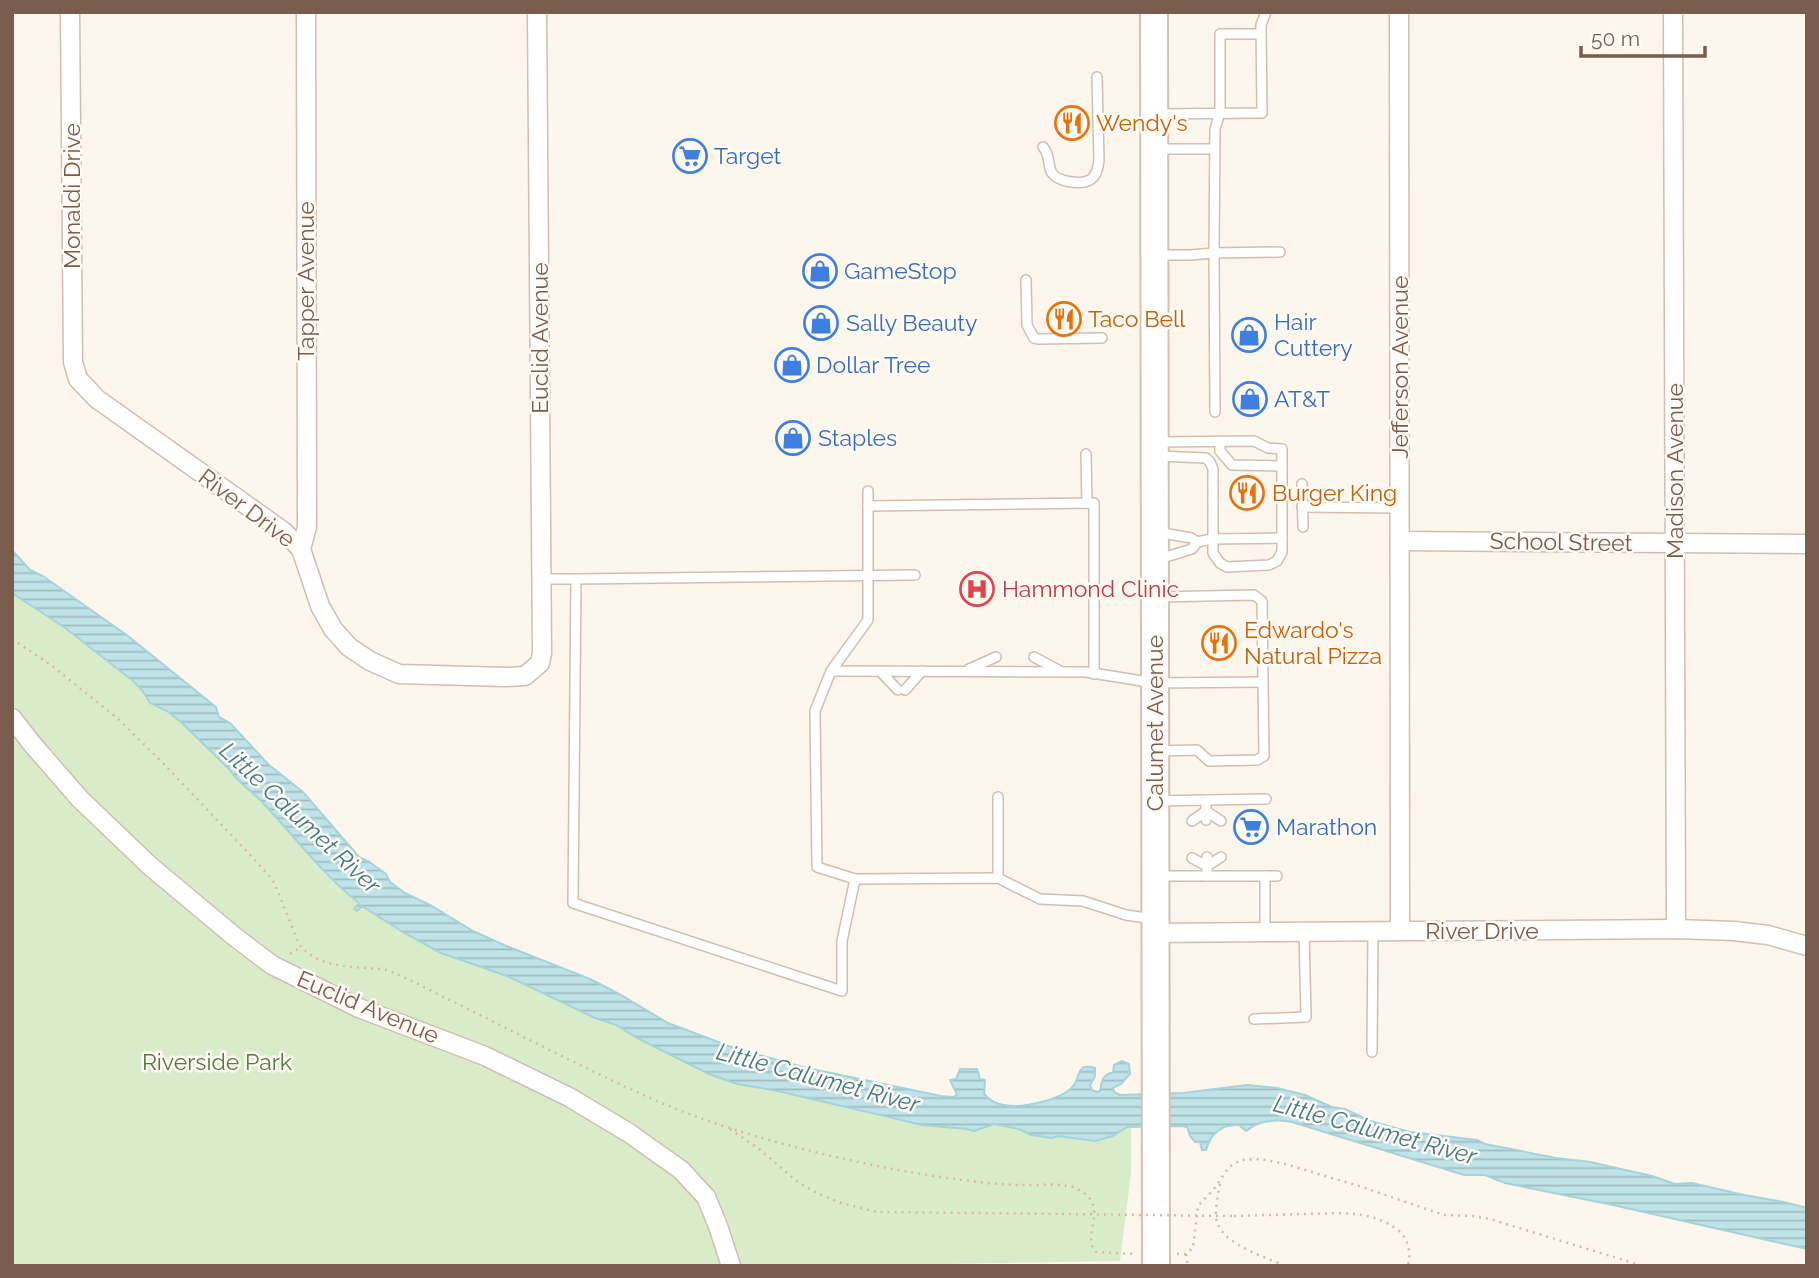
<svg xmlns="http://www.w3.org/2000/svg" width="1819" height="1278" viewBox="0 0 1819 1278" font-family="Raleway,sans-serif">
<defs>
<pattern id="water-rules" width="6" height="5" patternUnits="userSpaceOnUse" patternTransform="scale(1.75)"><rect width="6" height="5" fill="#bfe3e8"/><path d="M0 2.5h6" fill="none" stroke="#a0bbbe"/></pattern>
</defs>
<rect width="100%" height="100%" fill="#fdf6ec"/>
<path fill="#d8ecc9" d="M12,593L64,627L133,681L142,690L150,704L167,711L181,722L229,769C237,782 253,792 264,804C295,838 323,876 359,903L357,911L362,906L406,934L441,953L507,976L595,1018L616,1025L637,1038L709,1074L737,1084L778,1091L891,1119L922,1125L974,1131L994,1124L1019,1129L1031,1135L1051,1138L1058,1136L1095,1141L1113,1136L1127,1127H1131V1173L1120,1261L828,1266H12Z"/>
<path fill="url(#water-rules)" stroke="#a5d3da" stroke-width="2" d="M12,550L30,570L43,576L128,636L216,707L219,717L230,723L269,765L303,792L359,857L368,861L386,874L390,882L405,893L430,905L473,931L504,945L590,979L619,994L668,1023L734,1048L807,1068L941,1096L953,1097L957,1095C955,1089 952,1086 950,1080L956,1079L960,1069H977L980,1079L985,1080L984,1094C989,1100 996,1104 1004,1105C1020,1109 1062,1100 1073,1086C1078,1081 1077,1071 1084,1067C1089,1066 1092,1067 1095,1068V1076L1090,1085L1092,1090L1097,1092L1100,1091C1102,1080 1102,1076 1113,1072L1114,1065L1122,1061L1129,1064L1130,1074L1121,1084L1113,1088L1114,1092L1120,1095L1183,1093L1247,1085L1277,1088L1305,1095L1332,1107L1345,1109L1370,1121L1410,1132L1477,1140L1485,1144L1556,1158L1590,1162L1652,1176L1675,1184L1692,1183L1744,1195L1784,1202L1807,1208V1249L1613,1205L1505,1183L1485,1175H1464L1292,1122C1275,1119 1260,1120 1246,1131L1239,1125C1221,1124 1211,1133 1206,1150H1202L1200,1142H1195L1190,1136L1187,1127L1182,1126L1127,1127L1113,1136L1095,1141L1058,1136L1052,1138L1031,1135L1019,1129L994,1124L974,1131L966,1129L922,1125L778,1091L737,1084L709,1074L637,1038L616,1025L595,1018L507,976L441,953L406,934L362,906L357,911L354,909L359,903C323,875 295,837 264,804C253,792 237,782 229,769L181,722L167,711L150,703L142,690L133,681L64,627L12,593Z"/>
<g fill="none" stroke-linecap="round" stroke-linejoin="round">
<g stroke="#d1beb0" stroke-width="12">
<g id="service">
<polyline points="1261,34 1220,34 1220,113 1215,129 1214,253 1280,252"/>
<polyline points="1156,114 1262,113 1261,25 1266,12"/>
<path d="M1043,147C1051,156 1047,165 1052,173C1058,182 1081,185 1090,180C1097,176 1098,167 1099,160L1097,77"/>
<polyline points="1157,149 1214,149"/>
<polyline points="1158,255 1190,255 1214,253 1215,412"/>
<polyline points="1026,280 1027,325 1034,338 1039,339 1102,338"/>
<polyline points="1220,441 1220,451 1232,465 1282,466"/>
<polyline points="1156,442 1254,441 1268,448 1282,449 1282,552 1277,561 1269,565 1227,567 1220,563 1213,553 1213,469 1210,462 1206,458 1157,456"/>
<polyline points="1086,454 1087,503"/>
<polyline points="1302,484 1303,527"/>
<polyline points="868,506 1094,503 1094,674"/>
<polyline points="1302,507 1400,508"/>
<polyline points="1157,532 1191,538 1197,542 1212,539 1282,538"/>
<polyline points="1159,559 1192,549 1197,542"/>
<polyline points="541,579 576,579 573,903 842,991 842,941 855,879 998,878 1040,899 1083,901 1126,915 1154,919"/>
<polyline points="576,579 915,575"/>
<polyline points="1157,597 1254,595 1262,601 1264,756 1257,760 1209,761 1197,750 1157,751"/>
<polyline points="1034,657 1060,671"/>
<polyline points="969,669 996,657"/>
<polyline points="831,671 1086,672 1155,683 1262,682"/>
<polyline points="880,671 898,690"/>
<polyline points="905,690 922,671"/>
<polyline points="998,797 998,878"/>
<polyline points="1206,800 1266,799"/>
<polyline points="1157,801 1206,800 1206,820"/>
<polyline points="1206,811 1221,821"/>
<polyline points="1192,821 1206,811"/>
<polyline points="1207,857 1207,876"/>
<polyline points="1192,858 1207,866"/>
<polyline points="1207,866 1221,857"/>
<polyline points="1160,876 1277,876"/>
<polyline points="855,879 817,867 815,711 831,671 868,620 868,491"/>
<polyline points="1265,932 1265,876"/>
<polyline points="1254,1019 1306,1017 1304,932"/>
<polyline points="1372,1052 1373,931"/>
</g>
</g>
<g stroke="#d1beb0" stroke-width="21">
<g id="minor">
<polyline points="70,12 73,362 78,379 97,399 283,531 301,549 320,606 333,629 349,647 370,661 399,674 506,677 525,676 540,663 542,653 537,12"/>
<polyline points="1399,12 1400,931"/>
<polyline points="1673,12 1676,929"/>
<polyline points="1400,541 1807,544"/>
<polyline points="301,549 307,527 306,12"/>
<polyline points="12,718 33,745 80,799 150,866 235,937 272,965 359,1008 485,1056 569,1097 629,1133 681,1170 706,1197 718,1226 731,1266"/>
<polyline points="1155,933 1676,929 1734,931 1768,935 1807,946"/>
</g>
</g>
<g stroke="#d6c0b0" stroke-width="30">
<polyline id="secondary" points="1154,12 1156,1266"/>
</g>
<g stroke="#d9b8a5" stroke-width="2.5" stroke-dasharray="2 5" stroke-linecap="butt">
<path d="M12,639L51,665L117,718L162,762L252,857L272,879L276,887L299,944C316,965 340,966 366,968C374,969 383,968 392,972C414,981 436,994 458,1004C518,1034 578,1065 639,1093C717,1129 803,1151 887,1168C919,1174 953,1179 986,1183C999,1184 1011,1185 1023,1185C1040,1186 1066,1181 1081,1191C1110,1209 1080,1234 1096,1252L1135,1254"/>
<polyline points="290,954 301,947"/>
<polyline points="730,1129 758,1148 798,1182 817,1193 841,1203 877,1212 1062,1214"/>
<path d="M1220,1184C1218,1196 1214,1211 1217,1222C1224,1245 1265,1257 1286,1266"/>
<path d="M1234,1216C1256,1215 1278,1215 1300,1214C1334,1214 1371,1208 1399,1231C1409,1240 1411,1253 1408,1266"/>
<polyline points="1177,1254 1186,1254 1193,1248 1198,1206 1214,1189 1229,1167 1241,1160 1260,1159 1285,1164 1359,1186 1444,1215 1473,1216 1490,1219 1643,1266"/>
<polyline points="1186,1254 1188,1266"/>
</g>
<use href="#service" stroke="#fff" stroke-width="9"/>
<use href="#minor" stroke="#fff" stroke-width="18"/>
<use href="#secondary" stroke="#fff" stroke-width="26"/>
<polyline stroke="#d9b8a5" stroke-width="2.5" stroke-dasharray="2 5" stroke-linecap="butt" points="1062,1214 1234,1216"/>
</g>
<defs>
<g id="restaurant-ring" transform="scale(1.75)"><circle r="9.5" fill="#fffaf3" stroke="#e8710a" stroke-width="1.5"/><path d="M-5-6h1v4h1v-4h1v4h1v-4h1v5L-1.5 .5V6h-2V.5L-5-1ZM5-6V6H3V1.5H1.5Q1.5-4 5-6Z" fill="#e8710a"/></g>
<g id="supermarket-ring" transform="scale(1.75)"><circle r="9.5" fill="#fffaf3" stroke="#3f7fe0" stroke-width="1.5"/><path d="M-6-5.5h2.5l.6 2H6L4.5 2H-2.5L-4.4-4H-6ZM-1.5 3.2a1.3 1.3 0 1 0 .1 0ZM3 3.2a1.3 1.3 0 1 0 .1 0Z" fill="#3f7fe0"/></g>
<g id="shop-ring" transform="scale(1.75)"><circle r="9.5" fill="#fffaf3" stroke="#3f7fe0" stroke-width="1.5"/><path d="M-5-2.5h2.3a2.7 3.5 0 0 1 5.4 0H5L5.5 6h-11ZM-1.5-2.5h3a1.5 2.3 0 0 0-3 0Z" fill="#3f7fe0"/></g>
<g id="hospital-ring" transform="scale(1.75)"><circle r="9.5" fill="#fffaf3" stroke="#e0444e" stroke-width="1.5"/><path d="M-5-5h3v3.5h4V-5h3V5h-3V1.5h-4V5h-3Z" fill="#e0444e"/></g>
</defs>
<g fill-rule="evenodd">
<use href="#restaurant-ring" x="1072" y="123"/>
<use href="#supermarket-ring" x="690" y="156"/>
<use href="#shop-ring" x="820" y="271"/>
<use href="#restaurant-ring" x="1064" y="319"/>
<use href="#shop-ring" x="821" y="323"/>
<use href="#shop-ring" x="1249" y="335"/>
<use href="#shop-ring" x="792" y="365"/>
<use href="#shop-ring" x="1250" y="399"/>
<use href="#shop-ring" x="793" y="438"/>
<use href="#restaurant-ring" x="1247" y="493"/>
<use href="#hospital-ring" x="977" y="589"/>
<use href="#restaurant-ring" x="1219" y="643"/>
<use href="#supermarket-ring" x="1251" y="827"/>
</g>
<g text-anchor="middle" stroke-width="5" stroke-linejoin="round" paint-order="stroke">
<g font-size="23" fill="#c56008" stroke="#fffaf3" text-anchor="start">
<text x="1096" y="131">Wendy's</text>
<text x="1088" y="327">Taco Bell</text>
<text x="1272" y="501">Burger King</text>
<text x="1244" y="638">Edwardo's<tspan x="1244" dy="26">Natural Pizza</tspan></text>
</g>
<g font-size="23" fill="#366cbe" stroke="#fffaf3" text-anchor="start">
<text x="714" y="164">Target</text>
<text x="844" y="279">GameStop</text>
<text x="1274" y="330">Hair<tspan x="1274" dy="26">Cuttery</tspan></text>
<text x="846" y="331">Sally Beauty</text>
<text x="816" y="373">Dollar Tree</text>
<text x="1274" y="407">AT&amp;T</text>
<text x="818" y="446">Staples</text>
<text x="1276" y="835">Marathon</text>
</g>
<g font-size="23" fill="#7a5c4d" stroke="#fffaf3">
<text transform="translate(72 196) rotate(-90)" y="8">Monaldi Drive</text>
<text transform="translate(306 281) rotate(-90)" y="8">Tapper Avenue</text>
<text transform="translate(540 338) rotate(-90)" y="8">Euclid Avenue</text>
<text transform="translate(1400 367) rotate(-90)" y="8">Jefferson Avenue</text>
<text transform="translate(1675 471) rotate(-90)" y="8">Madison Avenue</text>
<text transform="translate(247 508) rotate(37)" y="8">River Drive</text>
<text transform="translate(1561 542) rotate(1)" y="8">School Street</text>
<text transform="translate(1155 723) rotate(-90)" y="8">Calumet Avenue</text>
<text x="1482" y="939">River Drive</text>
<text transform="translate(368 1007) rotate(23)" y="8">Euclid Avenue</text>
</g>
<g font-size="23" fill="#be3a42" stroke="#fffaf3" text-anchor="start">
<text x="1002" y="597">Hammond Clinic</text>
</g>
<g font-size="23" fill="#537a41" stroke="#fffaf3">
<text x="217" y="1070">Riverside Park</text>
</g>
<g font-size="24" font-style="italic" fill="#437c86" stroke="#fffaf3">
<text transform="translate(300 818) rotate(43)" y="8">Little Calumet River</text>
<text transform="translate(818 1078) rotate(15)" y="8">Little Calumet River</text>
<text transform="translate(1375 1130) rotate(15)" y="8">Little Calumet River</text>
</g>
</g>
<rect width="1819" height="1278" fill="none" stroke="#7a5c4d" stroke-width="28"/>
<path d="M1581 46v10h124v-10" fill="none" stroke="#7a5c4d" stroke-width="3.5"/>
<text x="1591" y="46" font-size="21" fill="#7a5c4d" stroke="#fffaf3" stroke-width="5" paint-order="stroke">50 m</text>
</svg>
